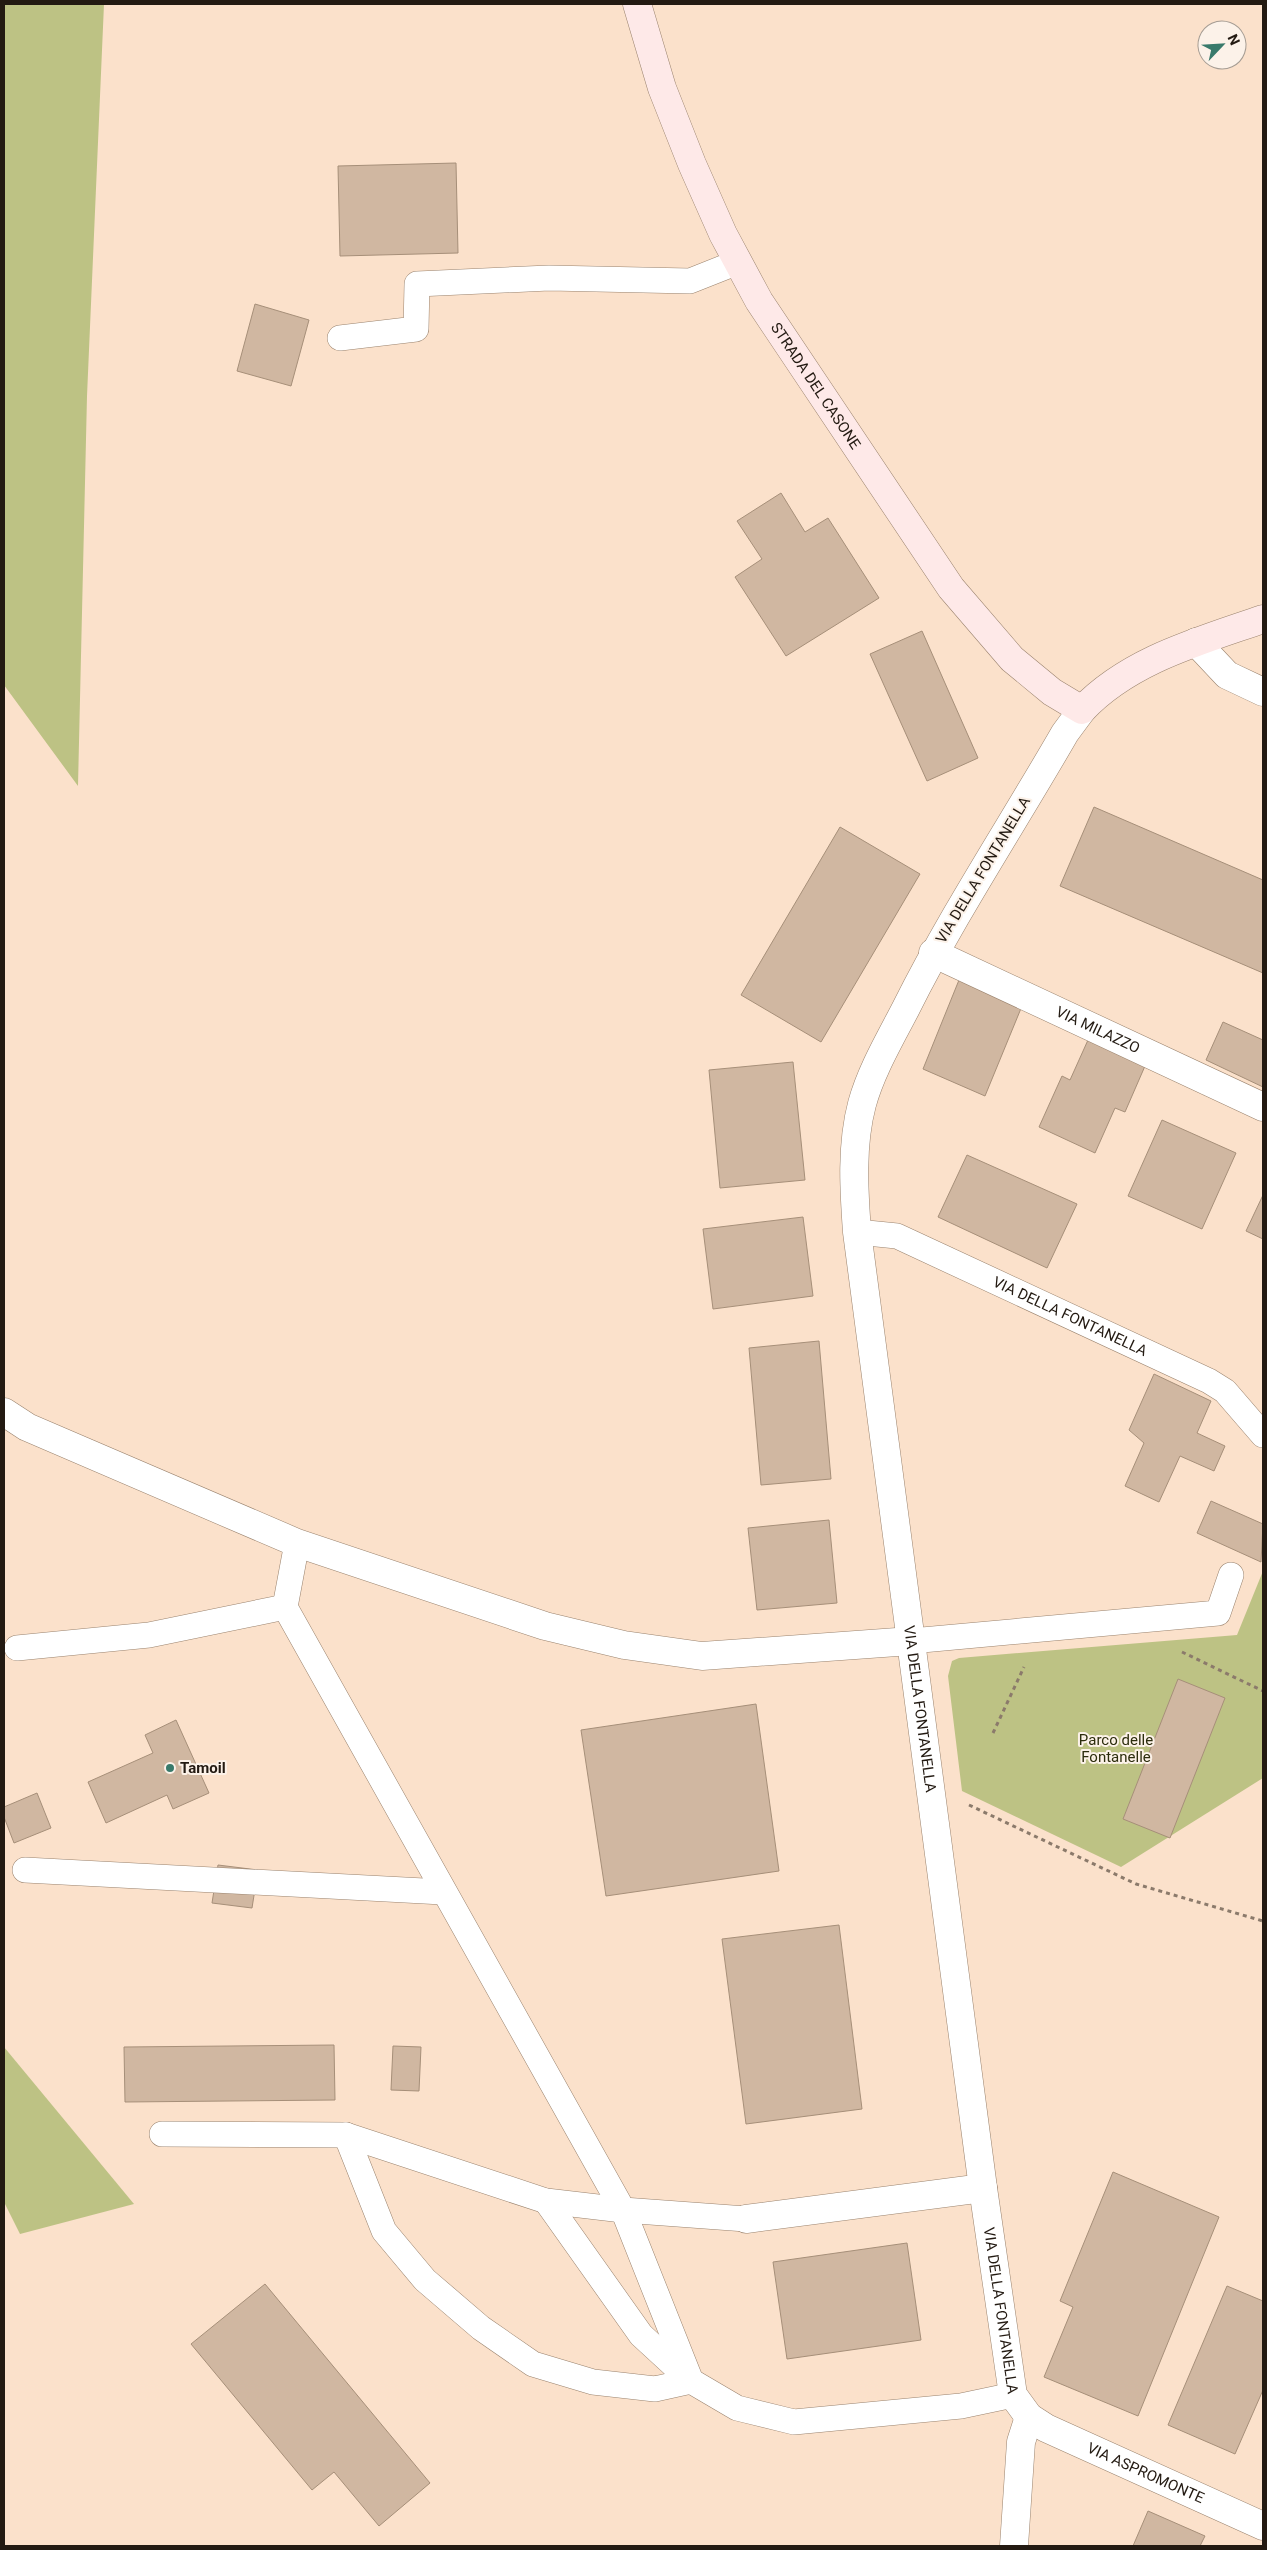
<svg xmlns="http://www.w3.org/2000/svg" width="1267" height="2550" viewBox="0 0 1267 2550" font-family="Roboto,sans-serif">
<rect width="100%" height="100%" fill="#fbe1cb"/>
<g fill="#bdc284">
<polygon points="4,4 104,4 87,396 78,786 4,685"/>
<polygon points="1263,1571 1263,1778 1121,1867 962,1791 948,1676 952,1661 959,1658 1237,1635"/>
<polygon points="4,2047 134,2204 20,2234 4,2202"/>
</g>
<g fill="#d0b7a1" stroke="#a68f79">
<polygon points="456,163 458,253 340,256 338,166"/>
<polygon points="255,304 309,320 291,386 237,371"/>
<polygon points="781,493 805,532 828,518 879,598 786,656 735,577 762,559 737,521"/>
<polygon points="922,631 978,758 927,781 870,654"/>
<polygon points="1094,807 1263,880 1263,973 1060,886"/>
<polygon points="840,827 920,874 821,1042 741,995"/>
<polygon points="959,980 1022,1006 985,1096 923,1069"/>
<polygon points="1223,1022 1263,1040 1263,1087 1206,1060"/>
<polygon points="1088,1040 1145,1066 1125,1112 1115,1108 1095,1153 1039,1127 1062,1076 1070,1080"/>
<polygon points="793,1062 805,1180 720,1188 709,1070"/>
<polygon points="1162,1120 1236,1153 1202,1229 1128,1196"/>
<polygon points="967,1155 1077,1204 1047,1268 938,1217"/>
<polygon points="1263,1195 1263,1239 1246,1231"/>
<polygon points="803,1217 813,1296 713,1309 703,1229"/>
<polygon points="819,1341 831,1479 761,1485 749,1348"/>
<polygon points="1154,1374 1211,1401 1197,1433 1225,1446 1214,1471 1180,1456 1159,1502 1125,1486 1144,1443 1129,1430"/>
<polygon points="1211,1501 1263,1524 1261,1562 1197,1533"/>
<polygon points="829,1520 837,1603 757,1610 748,1528"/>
<polygon points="1178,1679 1225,1698 1170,1838 1123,1819"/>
<polygon points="756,1704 779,1871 606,1896 581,1730"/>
<polygon points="176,1720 209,1793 173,1809 167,1795 106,1823 88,1782 153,1753 145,1735"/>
<polygon points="37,1793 51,1828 14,1843 4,1817 4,1807"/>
<polygon points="218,1865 258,1870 252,1908 212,1903"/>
<polygon points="839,1925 862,2109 746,2124 722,1939"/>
<polygon points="334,2045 335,2100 125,2102 124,2047"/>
<polygon points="393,2046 421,2047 419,2091 391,2090"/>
<polygon points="1113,2172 1219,2217 1138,2416 1044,2377 1073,2307 1060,2301"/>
<polygon points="907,2243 921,2340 787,2359 773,2262"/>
<polygon points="265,2284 430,2483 379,2526 334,2472 312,2490 191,2344"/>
<polygon points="1227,2286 1263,2301 1263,2390 1235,2454 1168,2425"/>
<polygon points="1148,2511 1205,2536 1200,2546 1133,2546"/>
</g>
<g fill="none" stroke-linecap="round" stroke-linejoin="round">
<g stroke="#9a836e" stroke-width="26">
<g id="lane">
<polyline points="340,338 416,329 417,284 549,278 690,281 738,262"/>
<path id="s1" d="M857,1232L897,1236L1209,1381L1225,1391L1263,1435"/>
<polyline points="297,1543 285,1607 623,2210 691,2381"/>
<polyline points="911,1641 1218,1613 1231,1575"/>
<polyline points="17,1648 149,1635 285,1607"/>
<polyline points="25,1870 443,1892"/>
<polyline points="162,2134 346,2135 546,2201 623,2210 746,2219"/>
<polyline points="346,2135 384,2231 425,2280 481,2328 533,2364 593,2382 655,2389 691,2381"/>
<polyline points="546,2201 641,2335 691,2381 737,2408 794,2422 961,2406 1013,2395"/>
</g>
</g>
<g stroke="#9a836e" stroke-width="29">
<g id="street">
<polyline points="1196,642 1227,675 1263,692"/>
<path id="s2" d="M1082,710L1065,733C1012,825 953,914 906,1008C890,1039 871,1071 862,1104C851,1145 854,1191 857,1232L983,2188L1013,2395L1029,2417L1046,2428L1263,2526"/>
<path id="s3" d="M933,953L1263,1107"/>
<polyline points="4,1412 27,1427 297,1543 545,1626 624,1645 702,1656 911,1641"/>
<polyline points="746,2219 983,2188"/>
<polyline points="1014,2546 1021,2442 1029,2417"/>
</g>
</g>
<g stroke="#9a836e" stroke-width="29">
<g id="secondary">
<path id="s4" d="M637,4L662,88L692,164L723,234L759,301L951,588L1012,659L1052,692L1082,710C1129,660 1200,641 1263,619"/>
</g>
</g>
<g stroke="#8b7a6b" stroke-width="3" stroke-dasharray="4 4" stroke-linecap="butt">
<polyline points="1182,1652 1263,1691"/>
<polyline points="993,1733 1024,1667"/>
<polyline points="969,1805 1136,1884 1263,1921"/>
</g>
<use href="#lane" stroke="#fff" stroke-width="25"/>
<use href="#street" stroke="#fff" stroke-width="28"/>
<use href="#secondary" stroke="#fee9e8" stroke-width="28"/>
</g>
<circle fill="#397a6b" stroke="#fcf2e9" stroke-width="2" cx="170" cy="1768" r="5"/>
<g text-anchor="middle" stroke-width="4" stroke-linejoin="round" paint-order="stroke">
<g font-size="15" fill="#231a12" stroke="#fcf2e9">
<text dy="5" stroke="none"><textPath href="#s4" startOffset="424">STRADA DEL CASONE</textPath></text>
<text transform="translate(983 870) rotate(-59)" y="5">VIA DELLA FONTANELLA</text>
<text dy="5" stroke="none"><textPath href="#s3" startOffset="182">VIA MILAZZO</textPath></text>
<text dy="5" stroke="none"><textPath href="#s1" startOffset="231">VIA DELLA FONTANELLA</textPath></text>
<text dy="5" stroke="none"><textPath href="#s2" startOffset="1062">VIA DELLA FONTANELLA</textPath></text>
<text dy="5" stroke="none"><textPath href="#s2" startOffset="1669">VIA DELLA FONTANELLA</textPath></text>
<text dy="5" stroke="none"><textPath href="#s2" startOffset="1911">VIA ASPROMONTE</textPath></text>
</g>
<g font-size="15" fill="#2c2d0d" stroke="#fcf2e9">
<text x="1116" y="1745">Parco delle<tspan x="1116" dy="17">Fontanelle</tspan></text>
</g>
<g font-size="15" font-weight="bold" fill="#231a12" stroke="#fcf2e9" text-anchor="start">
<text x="180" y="1773">Tamoil</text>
</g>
</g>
<rect width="1267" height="2550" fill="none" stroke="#231a12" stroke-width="10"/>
<g transform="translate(1222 45) rotate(65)"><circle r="24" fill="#fcf2e9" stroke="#a59c93"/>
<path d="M0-4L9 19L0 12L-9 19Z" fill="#397a6b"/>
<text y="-8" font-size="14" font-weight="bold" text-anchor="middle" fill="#231a12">N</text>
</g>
</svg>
